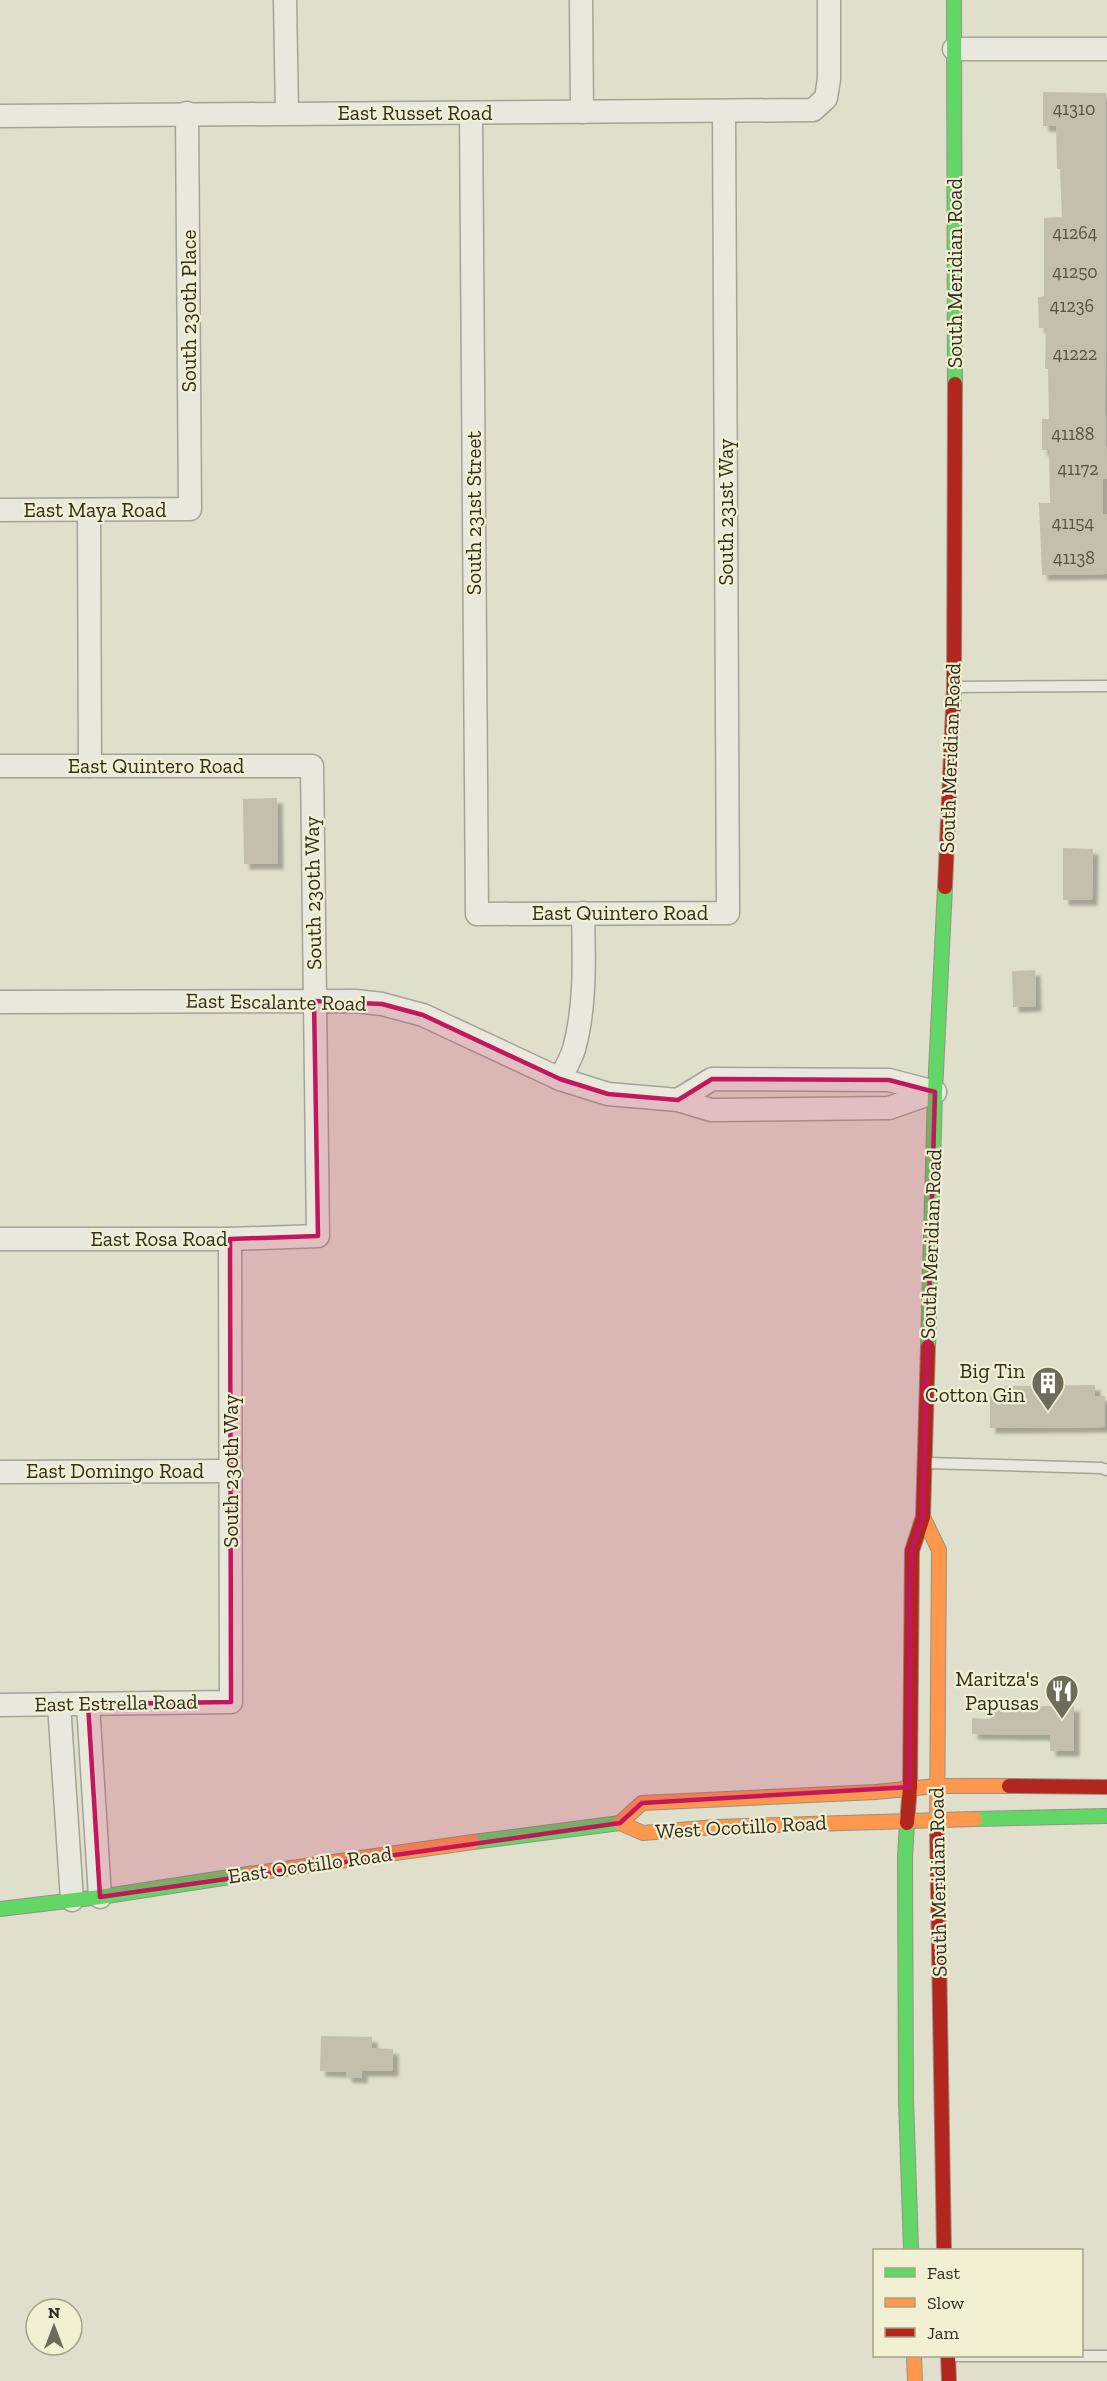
<svg xmlns="http://www.w3.org/2000/svg" width="1107" height="2381" viewBox="0 0 1107 2381" font-family="'Zilla Slab',serif">
<defs>
<filter id="shadow"><feDropShadow dx="5.5" dy="5.5" stdDeviation="1.5" flood-color="#0004"/></filter>
</defs>
<rect width="100%" height="100%" fill="#e0dfcb"/>
<g fill="#c3bfac" filter="url(#shadow)">
<polygon points="1043,92 1106,93 1105,411 1107,479 1103,479 1103,514 1107,514 1107,574 1042,575 1039,503 1050,503 1049,450 1042,450 1042,419 1049,419 1048,369 1045,369 1046,328 1039,328 1038,297 1044,296 1044,218 1062,217 1060,169 1057,169 1056,126 1043,126"/>
<polygon points="277,798 278,864 244,864 243,799"/>
<polygon points="1063,848 1093,849 1092,900 1063,900"/>
<polygon points="1035,970 1036,1006 1013,1007 1012,971"/>
<polygon points="1095,1385 1095,1396 1105,1396 1105,1427 990,1428 990,1395 1004,1395 1004,1386"/>
<polygon points="993,1706 1074,1706 1074,1751 1050,1751 1050,1735 972,1734 972,1718 990,1719"/>
<polygon points="321,2036 372,2037 372,2048 393,2049 393,2071 362,2071 362,2078 346,2077 346,2072 320,2071"/>
</g>
<g fill="none" stroke-linecap="round" stroke-linejoin="round">
<g stroke="#a5a395" stroke-width="13">
<g id="lane">
<polyline points="957,687 1107,686"/>
<polyline points="927,1463 1101,1468 1107,1470"/>
<polyline points="951,2356 1107,2356"/>
</g>
</g>
<g stroke="#a5a395" stroke-width="25">
<g id="street">
<polyline points="285,0 287,113"/>
<polyline points="581,0 582,112"/>
<polyline points="954,49 1107,49"/>
<polyline points="471,113 477,914 728,913 724,112"/>
<polyline points="0,116 813,110 826,98 829,79 829,0"/>
<polyline points="0,510 190,509 187,113"/>
<polyline points="89,510 90,766"/>
<polyline points="0,766 312,766 318,1236 230,1239 0,1239"/>
<polyline points="0,1002 356,1001 382,1004 423,1015 560,1079 608,1094 678,1100 711,1110 889,1108 935,1092"/>
<path d="M560,1079C565,1069 571,1059 574,1049C586,1005 584,958 583,913"/>
<polyline points="678,1100 712,1079 889,1080 935,1092"/>
<polyline points="0,1472 231,1471"/>
<polyline points="59,1704 72,1900"/>
<polyline points="88,1704 100,1897"/>
<polyline points="0,1705 231,1702 230,1239"/>
</g>
</g>
<g stroke="#959385" stroke-width="16">
<g id="fast">
<polyline points="954,0 955,384"/>
<polyline points="928,1347 935,1092 945,887"/>
<polyline points="975,1819 1107,1816"/>
<polyline points="907,1823 905,1858 906,2099 911,2250"/>
<polyline points="473,1842 620,1823"/>
<polyline points="0,1909 100,1897 249,1874"/>
</g>
</g>
<g stroke="#959385" stroke-width="16">
<g id="slow">
<polyline points="923,1517 939,1550 937,1832"/>
<polyline points="620,1823 642,1803 876,1792 936,1786 1009,1786"/>
<polyline points="620,1823 643,1833 716,1827 975,1819"/>
<polyline points="249,1874 473,1842"/>
<polyline points="914,2356 915,2381"/>
</g>
</g>
<g stroke="#959385" stroke-width="16">
<g id="jam">
<polyline points="945,887 954,687 955,384"/>
<polyline points="1009,1786 1107,1787"/>
<polyline points="907,1823 910,1787 912,1551 923,1517 928,1347"/>
<polyline points="937,1832 944,2250"/>
<polyline points="948,2356 949,2381"/>
</g>
</g>
<use href="#lane" stroke="#e8e8dc" stroke-width="10"/>
<use href="#street" stroke="#e8e8dc" stroke-width="22"/>
<use href="#fast" stroke="#63d668" stroke-width="14"/>
<use href="#slow" stroke="#ff974d" stroke-width="14"/>
<use href="#jam" stroke="#b3261e" stroke-width="14"/>
</g>
<path fill="#c2185b" fill-opacity="0.2" stroke="#c2185b" stroke-width="4.5" stroke-linejoin="round" d="M314,1001L382,1004L423,1015L560,1079L608,1094L678,1100L712,1079L889,1080L935,1092L923,1517L912,1551L910,1597V1787L642,1803L620,1823L100,1897L88,1704L231,1702L230,1239L318,1236Z"/>
<defs>
<g id="building-pin" transform="scale(1.725)"><path d="M0 17L-7.5 6A9.5 9.5 0 1 1 7.5 6Z" fill="#6f6b5b" stroke="#f1f0d2"/><path d="M-4-6H4V6H1V3H-1V6H-4ZM-2.5-4.3h1.7v1.8h-1.7ZM.8-4.3h1.7v1.8H.8ZM-2.5-1h1.7V.8h-1.7ZM.8-1h1.7V.8H.8Z" fill="#fff"/></g>
<g id="restaurant-pin" transform="scale(1.725)"><path d="M0 17L-7.5 6A9.5 9.5 0 1 1 7.5 6Z" fill="#6f6b5b" stroke="#f1f0d2"/><path d="M-5-6h1v4h1v-4h1v4h1v-4h1v5L-1.5 .5V6h-2V.5L-5-1ZM5-6V6H3V1.5H1.5Q1.5-4 5-6Z" fill="#fff"/></g>
</defs>
<g fill-rule="evenodd">
<use href="#building-pin" x="1048" y="1383"/>
<use href="#restaurant-pin" x="1062" y="1691"/>
</g>
<g text-anchor="middle" stroke-width="4.5" stroke-linejoin="round" paint-order="stroke">
<g font-size="18" fill="#565242">
<text x="1074" y="115">41310</text>
<text x="1075" y="239">41264</text>
<text x="1075" y="278">41250</text>
<text x="1072" y="312">41236</text>
<text x="1075" y="360">41222</text>
<text x="1073" y="440">41188</text>
<text x="1078" y="475">41172</text>
<text x="1073" y="529">41154</text>
<text x="1074" y="564">41138</text>
</g>
<g font-size="21" fill="#322d1e" stroke="#f1f0d2">
<text x="415" y="120">East Russet Road</text>
<text transform="translate(955 273) rotate(-90)" y="7">South Meridian Road</text>
<text transform="translate(189 311) rotate(-90)" y="7">South 230th Place</text>
<text x="95" y="517">East Maya Road</text>
<text transform="translate(726 512) rotate(-90)" y="7">South 231st Way</text>
<text transform="translate(474 513) rotate(-90)" y="7">South 231st Street</text>
<text transform="translate(950 758) rotate(-88)" y="7">South Meridian Road</text>
<text x="156" y="773">East Quintero Road</text>
<text transform="translate(313 893) rotate(-91)" y="7">South 230th Way</text>
<text x="620" y="920">East Quintero Road</text>
<text transform="translate(276 1002) rotate(1)" y="7">East Escalante Road</text>
<text x="159" y="1246">East Rosa Road</text>
<text transform="translate(931 1244) rotate(-88)" y="7">South Meridian Road</text>
<text x="115" y="1478">East Domingo Road</text>
<text transform="translate(231 1471) rotate(-90)" y="7">South 230th Way</text>
<text transform="translate(116 1703) rotate(-1)" y="7">East Estrella Road</text>
<text transform="translate(741 1827) rotate(-3)" y="7">West Ocotillo Road</text>
<text transform="translate(310 1865) rotate(-8)" y="7">East Ocotillo Road</text>
<text transform="translate(938 1882) rotate(-91)" y="7">South Meridian Road</text>
</g>
<g font-size="21" fill="#322d1e" stroke="#f1f0d2" text-anchor="end">
<text x="1025" y="1378">Big Tin<tspan x="1025" dy="24">Cotton Gin</tspan></text>
<text x="1039" y="1686">Maritza's<tspan x="1039" dy="24">Papusas</tspan></text>
</g>
</g>
<rect x="873" y="2249" width="210" height="108" fill="#f1f0d2" stroke="#a5a28a" stroke-width="1.5"/>
<rect x="885" y="2268" width="30" height="9" fill="#63d668" stroke="#a5a28a" stroke-width="1.5"/>
<text x="927" y="2279" font-size="18" fill="#322d1e">Fast</text>
<rect x="885" y="2298" width="30" height="9" fill="#ff974d" stroke="#a5a28a" stroke-width="1.5"/>
<text x="927" y="2309" font-size="18" fill="#322d1e">Slow</text>
<rect x="885" y="2328" width="30" height="9" fill="#b3261e" stroke="#a5a28a" stroke-width="1.5"/>
<text x="927" y="2339" font-size="18" fill="#322d1e">Jam</text>
<g transform="translate(54 2327)"><circle r="28" fill="#f1f0d2" stroke="#a5a28a" stroke-width="1.5"/>
<path d="M0-4.5L10 22L0 15L-10 22Z" fill="#6f6b5b"/>
<text y="-9" font-size="16" font-weight="bold" text-anchor="middle" fill="#322d1e">N</text>
</g>
</svg>
